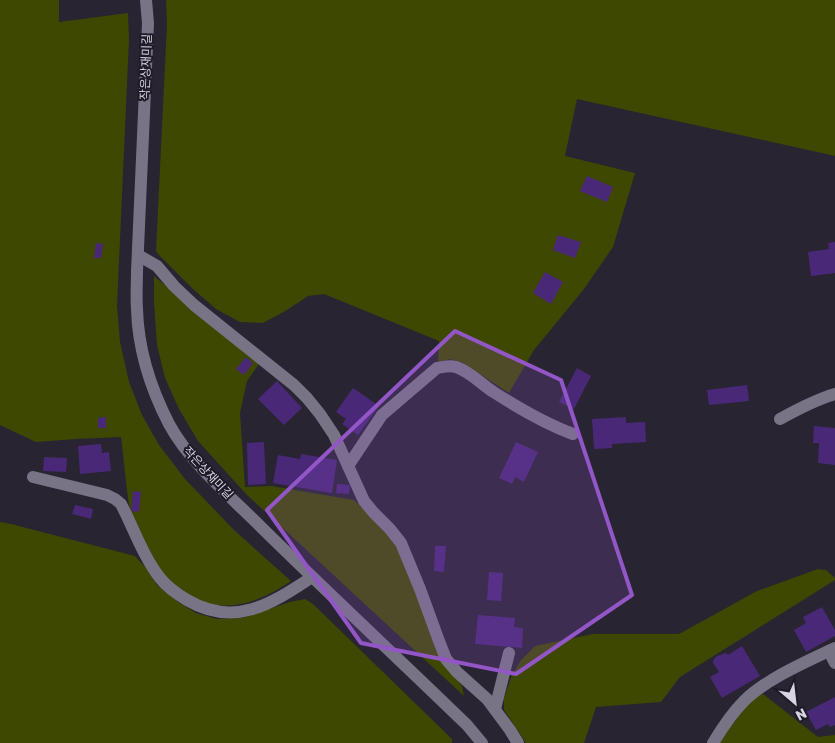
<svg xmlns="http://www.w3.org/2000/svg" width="835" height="743" viewBox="0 0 835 743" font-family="Rubik,'Noto Sans KR',sans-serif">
<rect width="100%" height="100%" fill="#282432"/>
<g fill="#3f4800">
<path d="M0,0H59V22L128,13L129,40L117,306L120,342L129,382L142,415L159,445L185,479L234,530L291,581C257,604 221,617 184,592C176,586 167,579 161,571C157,565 154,558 150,551C144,542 133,520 130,510C126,487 124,461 121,437L76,439L36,442L0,425Z"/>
<polygon points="166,0 835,0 835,156 577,99 565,156 635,173 613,247 584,289 534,350 509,393 463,363 450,359 438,362 439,341 324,294 308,296 287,310 263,323 240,322 216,309 193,289 159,255 156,251 167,24"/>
<polygon points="154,276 259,364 247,381 240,413 245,487 271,486 354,500 392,536 451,670 462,686 464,696 246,494 198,441 179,409 165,378 157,345 154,302"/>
<polygon points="0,522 11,524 135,556 147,569 157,585 178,602 196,613 217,619 242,618 290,602 305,599 313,604 452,739 452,743 0,743"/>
<polygon points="818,569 826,570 835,578 835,580 680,677 661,702 596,707 584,743 526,743 504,710 504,699 511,677 521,660 535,646 593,634 679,634 757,591"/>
<polygon points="763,694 818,737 835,735 835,743 718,743 755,695"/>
</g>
<g fill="#492977">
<polygon points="587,176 613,187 607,202 580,191"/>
<polygon points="558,235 581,242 575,258 553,250"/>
<polygon points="835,242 835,273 811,276 808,252 829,249 828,243"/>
<polygon points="96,243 103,244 101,258 94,258"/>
<polygon points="545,272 563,282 551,304 533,293"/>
<polygon points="246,357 253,363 244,375 236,369"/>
<polygon points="577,368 591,376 574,409 559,402"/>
<polygon points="277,381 302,408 284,425 258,399"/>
<polygon points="747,385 749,401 709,405 707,390"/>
<polygon points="353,388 379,406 358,435 342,424 346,419 336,412"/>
<polygon points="106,417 106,428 98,428 98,418"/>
<polygon points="626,417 626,423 645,422 646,442 612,444 612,448 594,449 592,419"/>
<polygon points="814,426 835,428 835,465 818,463 819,443 813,443"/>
<polygon points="264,442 266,484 248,485 247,443"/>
<polygon points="516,442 538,452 524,482 515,477 512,484 499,478"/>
<polygon points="101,444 102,453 109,452 111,471 80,474 78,446"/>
<polygon points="301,454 337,460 332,493 273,483 278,455 300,459"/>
<polygon points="44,457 67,458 66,472 43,471"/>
<polygon points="337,484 350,485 349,494 336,493"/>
<polygon points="133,491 141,492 139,512 131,511"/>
<polygon points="75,505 93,509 91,519 72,514"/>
<polygon points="435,546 446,546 444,572 434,571"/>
<polygon points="489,572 503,573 501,601 487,600"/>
<polygon points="822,607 835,630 835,636 806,652 794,630 806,623 803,617"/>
<polygon points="478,615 515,618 514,627 523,628 522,648 475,644"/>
<polygon points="742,646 760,676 722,698 710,677 719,672 713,663 714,659 717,656 726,653 728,655"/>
<polygon points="835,697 835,725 830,727 828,724 816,730 806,712"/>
</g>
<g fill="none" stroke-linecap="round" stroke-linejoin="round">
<g stroke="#787385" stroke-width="12">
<path d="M146,0L148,23L137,271C137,283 136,296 137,309C138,349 151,389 169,424C190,463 231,497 262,528C330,595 399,659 467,725L482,743"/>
<polyline points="138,255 157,266 174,286 194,305 294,385 307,398 320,414 334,435 364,501 374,513 390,529 401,543 420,589 439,641 446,659 457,672 487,699 510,730 518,743"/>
<path d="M780,419C798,409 815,400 835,394"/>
<path d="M348,466L382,415L437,368C444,367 449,365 456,367C471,372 482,385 495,393C520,409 546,424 573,434"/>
<path d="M33,477L107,495L115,499L121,504C134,529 143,556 160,578C167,587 177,594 187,600C235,628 271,604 312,577"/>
<polyline points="829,651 835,663"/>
<polyline points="495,709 509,653"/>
<path d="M713,743C722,728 732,713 745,700C768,678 806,662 835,648"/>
</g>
</g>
<path fill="#9256c7" fill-opacity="0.2" stroke="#9256c7" stroke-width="4" stroke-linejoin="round" d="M455,331L561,380L632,595L516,674L361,643L267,510Z"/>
<g text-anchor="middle" stroke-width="4" stroke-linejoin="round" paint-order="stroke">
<g font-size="12" fill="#d7d5df" stroke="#1f1a28">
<text transform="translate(146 67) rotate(-88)" y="4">작은상재미길</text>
<text transform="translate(208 473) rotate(47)" y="4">작은상재미길</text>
</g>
</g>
<g transform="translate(795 703) rotate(152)" stroke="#1f1a28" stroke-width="4" paint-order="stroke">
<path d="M0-4L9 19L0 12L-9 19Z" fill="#d7d5df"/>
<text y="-8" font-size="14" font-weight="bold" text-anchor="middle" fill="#d7d5df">N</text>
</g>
</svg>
